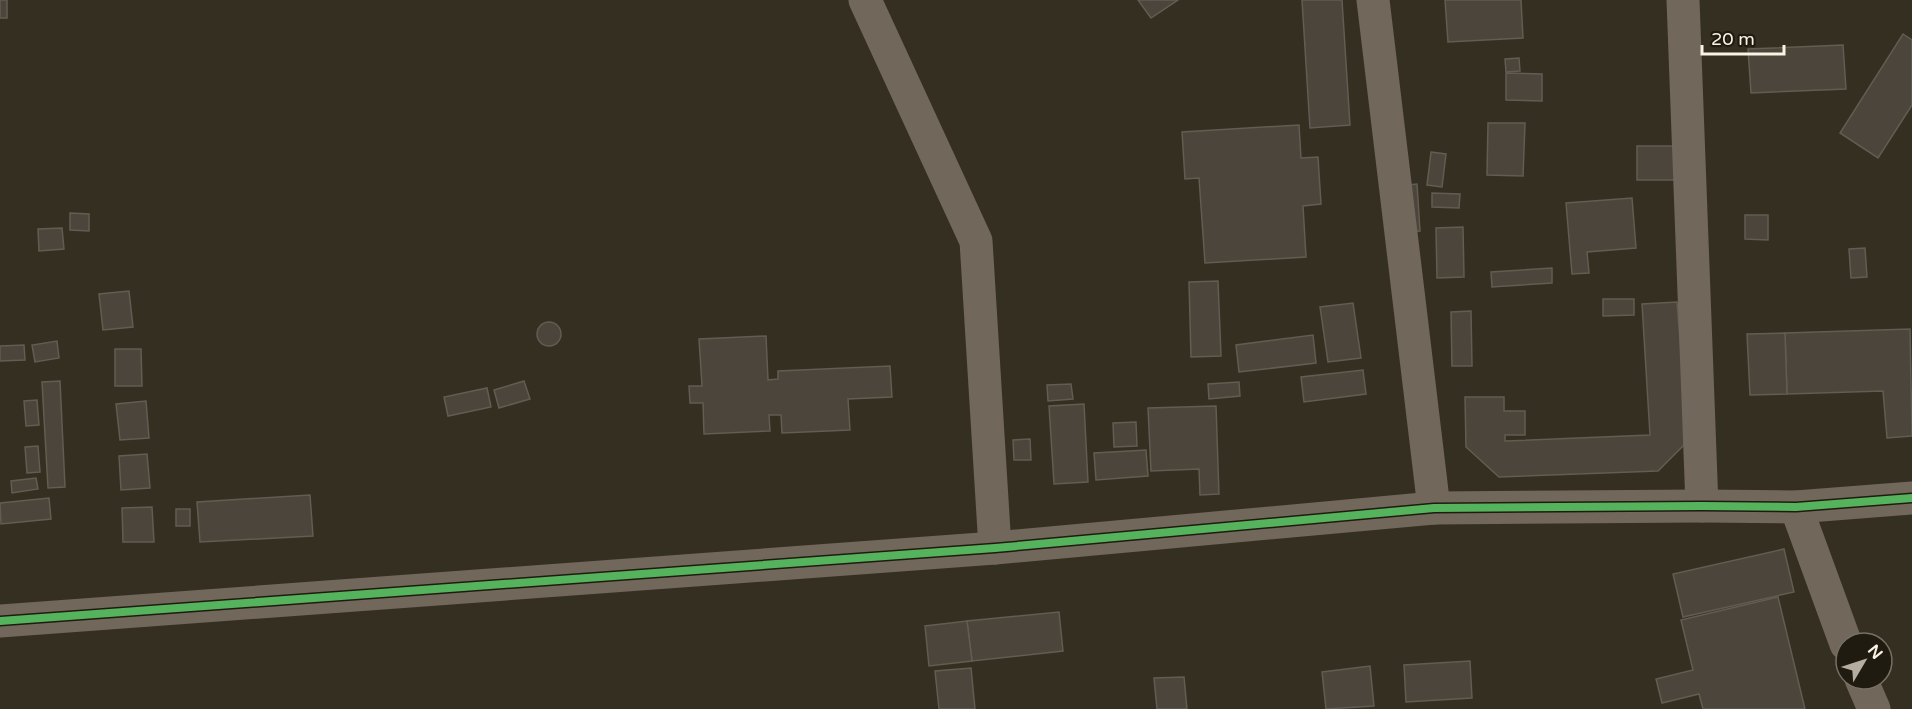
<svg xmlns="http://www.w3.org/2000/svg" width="1912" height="709" viewBox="0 0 1912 709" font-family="'Varela Round',sans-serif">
<rect width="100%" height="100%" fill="#352f22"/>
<g fill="#4b453b" stroke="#625c51" stroke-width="1.5">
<rect x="0" y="0" width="7" height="18"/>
<polygon points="1138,0 1178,0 1151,18"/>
<polygon points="1302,0 1342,0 1350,125 1310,128"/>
<polygon points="1445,0 1521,0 1523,38 1448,42"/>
<polygon points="1903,34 1912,40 1912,105 1878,158 1840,133"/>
<polygon points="1843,45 1846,89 1751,93 1748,49"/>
<polygon points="1519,58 1520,71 1506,72 1505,59"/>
<polygon points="1506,73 1542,74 1542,101 1506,100"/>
<polygon points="1488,123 1525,123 1523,176 1487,175"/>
<polygon points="1299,125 1301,158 1318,157 1321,204 1303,206 1306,257 1205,263 1199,178 1185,179 1182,132"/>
<rect x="1637" y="146" width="41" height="34"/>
<polygon points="1431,152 1446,154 1442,187 1427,185"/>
<polygon points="1417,184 1420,231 1410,232 1407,185"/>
<polygon points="1432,193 1460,194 1459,208 1432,207"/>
<polygon points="1632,198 1636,248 1587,252 1589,273 1572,274 1566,203"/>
<polygon points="70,213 89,214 89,231 70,230"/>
<polygon points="1745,215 1768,215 1768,240 1745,239"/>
<polygon points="1463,227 1464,277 1437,278 1436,228"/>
<polygon points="62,228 64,249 39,251 38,229"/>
<polygon points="1865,248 1867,277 1851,278 1849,249"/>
<polygon points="1552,268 1552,283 1492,287 1491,272"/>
<polygon points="1218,281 1221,356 1191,357 1189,282"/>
<polygon points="129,291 133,327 103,330 99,294"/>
<polygon points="1603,299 1634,299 1634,315 1603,316"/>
<polygon points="1677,302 1688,441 1658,471 1499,477 1466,447 1465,397 1504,397 1504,411 1525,411 1525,435 1505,435 1505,441 1650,435 1642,304"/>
<polygon points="1353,303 1361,358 1328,362 1320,307"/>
<polygon points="1471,311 1472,366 1452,366 1451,312"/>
<circle cx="549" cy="334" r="12"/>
<polygon points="1910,329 1912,436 1887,438 1883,391 1787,394 1785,333"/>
<polygon points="1785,333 1787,394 1750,395 1747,334"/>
<polygon points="1313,335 1316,363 1239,372 1236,345"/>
<polygon points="766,336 768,380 778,379 778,371 890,366 892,397 848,399 850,430 782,433 781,415 769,415 770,431 704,434 703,403 690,403 689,386 702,386 699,339"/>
<polygon points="57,341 59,358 35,362 32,345"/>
<polygon points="24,345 25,360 0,361 0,346"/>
<polygon points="115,349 141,349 142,386 115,386"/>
<polygon points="1363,370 1366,394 1304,402 1301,377"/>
<polygon points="60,381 65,487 48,488 42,382"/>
<polygon points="524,381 530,399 499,408 494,390"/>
<polygon points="1239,382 1240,396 1209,399 1208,384"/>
<polygon points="1071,384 1073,399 1048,401 1047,385"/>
<polygon points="487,388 491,407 448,416 444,397"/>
<polygon points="37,400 39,425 26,426 24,401"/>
<polygon points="146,401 149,438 120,440 116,404"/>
<polygon points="1084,404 1088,482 1054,484 1049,406"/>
<polygon points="1216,406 1219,494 1200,495 1199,469 1151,471 1148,408"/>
<polygon points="1136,422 1137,446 1114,447 1113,423"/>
<polygon points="1030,439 1031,460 1014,460 1013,440"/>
<polygon points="38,446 40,472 27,473 25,447"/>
<polygon points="1146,450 1148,476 1096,480 1094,453"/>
<polygon points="147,454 150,488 121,490 119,456"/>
<polygon points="36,478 38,489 12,493 11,481"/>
<polygon points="310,495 313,536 200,542 197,502"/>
<polygon points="49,498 51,519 1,524 0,503"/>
<polygon points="152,507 154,542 123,542 122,508"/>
<rect x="176" y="509" width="14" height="17"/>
<polygon points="1784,549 1794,592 1683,617 1673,574"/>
<polygon points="1778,597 1805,709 1703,709 1699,694 1662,703 1656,679 1693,670 1681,620"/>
<polygon points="1059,612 1063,651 972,661 967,621"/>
<polygon points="967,621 972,661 929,666 925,626"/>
<polygon points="1470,661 1472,698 1406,702 1404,665"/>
<polygon points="1370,666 1374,706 1326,709 1322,672"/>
<polygon points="971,668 975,709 939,709 935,671"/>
<polygon points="1184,677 1187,709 1157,709 1154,678"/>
</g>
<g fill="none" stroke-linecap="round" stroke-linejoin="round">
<g stroke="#71675b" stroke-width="33">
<polyline points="865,0 976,241 995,548"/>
<polyline points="1373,0 1434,508"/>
<polyline points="1683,0 1702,506"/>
<polyline points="1796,507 1846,644"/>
<polyline points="0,621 995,548 1434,508 1702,506 1796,507 1912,498"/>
<polyline points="1861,679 1874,709"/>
</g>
<g stroke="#201b10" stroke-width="11">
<polyline id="cycleway" points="0,621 995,548 1434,508 1702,506 1796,507 1912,498"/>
</g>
<use href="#cycleway" stroke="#56b35d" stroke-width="8"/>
</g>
<g transform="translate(1864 661) rotate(51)"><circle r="28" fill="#201b10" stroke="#777165" stroke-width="1.5"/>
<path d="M0-4.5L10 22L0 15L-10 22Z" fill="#b5aea0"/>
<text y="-9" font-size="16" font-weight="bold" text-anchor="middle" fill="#faf3e4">N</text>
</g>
<path d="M1702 45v9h82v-9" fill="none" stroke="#faf3e4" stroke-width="3"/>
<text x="1711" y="45" font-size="18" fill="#faf3e4" stroke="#201b10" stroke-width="4.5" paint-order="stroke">20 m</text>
</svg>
